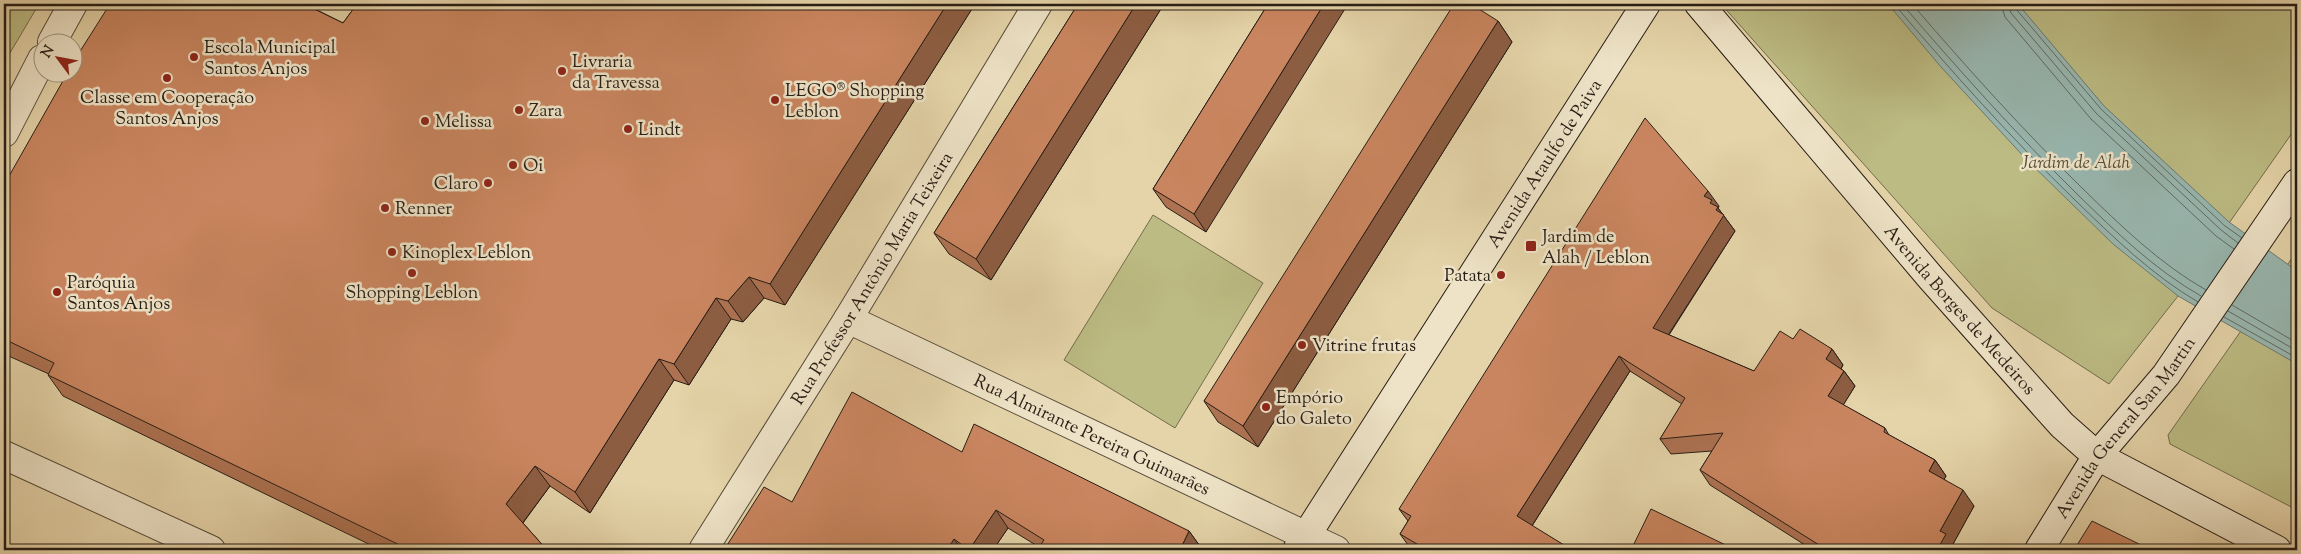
<svg xmlns="http://www.w3.org/2000/svg" width="2301" height="554" viewBox="0 0 2301 554" font-family="'Sorts Mill Goudy',serif">
<rect width="100%" height="100%" fill="#e5d4a9"/>
<filter id="stains"><feTurbulence type="fractalNoise" baseFrequency=".004" numOctaves="4"/><feColorMatrix values="0 0 0 0 .2 0 0 0 0 .09 0 0 0 0 .02 0 0 0 .5 -.17"/></filter>
<radialGradient id="worn" r=".72"><stop offset=".6" stop-color="#630" stop-opacity="0"/><stop offset="1" stop-color="#630" stop-opacity=".3"/></radialGradient>
<g fill="#bcbb83" stroke="#726c4c">
<polygon points="4,4 39,4 4,63"/>
<polygon points="1721,4 2297,4 2297,126 2178,296 2109,384 1992,308"/>
<polygon points="1153,215 1263,283 1175,428 1064,360"/>
<polygon points="2297,251 2297,510 2170,444 2168,435"/>
</g>
<polygon fill="#98b7b0" stroke="#6b7972" points="1888,4 2018,4 2104,106 2229,222 2297,271 2297,364 2178,296 2113,244 2026,159 1941,67"/>
<g fill="none" stroke-linecap="round" stroke-linejoin="round">
<g stroke="#606a62" stroke-width="1">
<path d="M1894,4C1952,72 2011,138 2075,200C2113,237 2152,275 2198,302"/>
<path d="M1902,4C1959,70 2016,134 2078,195C2116,232 2155,270 2201,296"/>
<path d="M1912,4C1967,68 2023,130 2083,189C2120,225 2160,264 2206,290"/>
<polyline points="2001,4 2005,17 2091,119 2216,236 2234,249"/>
<polyline points="2008,4 2011,13 2096,113 2221,230 2238,243"/>
<polyline points="2014,4 2016,9 2101,109 2225,226 2242,238"/>
<polyline points="2232,305 2297,343"/>
<polyline points="2228,311 2297,351"/>
<polyline points="2224,317 2297,358"/>
</g>
<g stroke="#564b3a" stroke-width="30">
<g id="minor">
<polyline points="52,42 73,4"/>
<polyline points="4,133 42,59"/>
<path id="s1" d="M848,319L1336,550"/>
<path id="s2" d="M703,550L848,319L1038,4"/>
</g>
</g>
<g stroke="#564b3a" stroke-width="30">
<polyline id="tertiary" points="4,455 211,550"/>
</g>
<g stroke="#271d15" stroke-width="30">
<g id="secondary">
<path id="s3" d="M1699,4L1931,278L2062,425L2097,456L2277,550"/>
<path id="s4" d="M1297,550L1646,4"/>
<path id="s5" d="M2039,550L2097,456L2166,375L2297,183"/>
</g>
</g>
<use href="#minor" stroke="#eee3c7" stroke-width="28"/>
<use href="#tertiary" stroke="#eee3c7" stroke-width="28"/>
<use href="#secondary" stroke="#eee3c7" stroke-width="28"/>
</g>
<g fill="#ad7252" stroke="#271d15">
<polygon points="357,4 975,4 785,305 764,298 743,322 731,319 689,385 674,380 590,513 550,486 523,523 547,550 381,550 63,396 48,375 49,374 4,354 4,185 315,9 343,23"/>
<polygon points="1078,4 1164,4 991,280 949,254 934,233"/>
<polygon points="1268,4 1206,232 1166,207 1153,189"/>
<polygon points="1498,21 1512,42 1258,447 1218,422 1204,401"/>
<polygon points="1719,206 1718,208 1735,231 1669,335 1754,371 1793,339 1832,349 1843,365 1841,369 1844,371 1855,386 1843,405 1885,428 1889,435 1935,460 1946,476 1944,479 1974,506 1953,544 1957,550 1813,550 1710,485 1700,470 1712,451 1671,454 1660,439 1682,404 1630,371 1532,526 1572,550 1412,550 1411,549 1400,534 1408,521 1399,509"/>
<polygon points="962,452 1189,531 1202,549 1201,550 1037,550 1039,547 1008,528 993,550 724,550 792,502"/>
</g>
<g fill="#8d5d42" stroke="#271d15">
<polygon points="297,4 318,4 308,19"/>
<polygon points="947,4 975,4 785,305 770,284"/>
<polygon points="1136,4 1164,4 991,280 976,259"/>
<polygon points="1324,4 1348,4 1206,232 1194,214"/>
<polygon points="1498,21 1512,42 1258,447 1243,426"/>
<polygon points="1708,191 1719,206 1718,208 1735,231 1663,343 1653,328 1704,196"/>
<polygon points="749,277 764,298 743,322 728,301"/>
<polygon points="716,298 731,319 689,385 674,364"/>
<polygon points="1832,349 1843,365 1837,374 1826,359"/>
<polygon points="1619,356 1630,371 1528,532 1517,516"/>
<polygon points="659,359 674,380 590,513 575,492"/>
<polygon points="1844,371 1855,386 1839,412 1828,396"/>
<polygon points="1935,460 1946,476 1940,487 1929,471"/>
<polygon points="535,466 550,486 521,525 506,504"/>
<polygon points="1963,490 1974,506 1953,544 1957,550 1937,550 1940,531"/>
<polygon points="996,510 1008,528 993,550 969,550"/>
<polygon points="1189,531 1202,549 1201,550 1180,550"/>
<polygon points="954,539 962,550 947,550"/>
<polygon points="2141,545 2144,550 2138,550"/>
</g>
<g fill="#c9855f" stroke="#271d15">
<polygon points="110,4 304,4 343,23 357,4 947,4 770,284 749,277 728,301 716,298 674,364 659,359 575,492 535,466 506,504 547,550 410,550 48,375 54,363 4,339 4,185 68,72 72,72 72,64"/>
<polygon points="1078,4 1136,4 976,259 934,233"/>
<polygon points="1268,4 1324,4 1194,214 1153,189"/>
<polygon points="1454,4 1471,4 1498,21 1243,426 1204,401"/>
<polygon points="1645,118 1708,191 1704,196 1712,200 1710,203 1718,207 1716,210 1724,215 1653,328 1754,371 1780,331 1793,339 1800,329 1832,349 1826,359 1844,371 1828,396 1885,428 1884,432 1935,460 1929,471 1963,490 1940,531 1946,534 1937,550 1827,550 1700,470 1723,433 1660,439 1685,398 1619,356 1517,516 1572,550 1427,550 1400,534 1411,516 1399,509"/>
<polygon points="852,392 962,452 974,424 1189,531 1180,550 1037,550 1044,540 996,510 969,550 954,539 947,550 724,550 764,487 792,502"/>
<polygon points="1651,509 1736,550 1631,550"/>
<polygon points="2092,521 2141,545 2138,550 2074,550"/>
</g>
<g fill="#8f2418" stroke="#eee3c7" stroke-width="2">
<circle cx="194" cy="57" r="5"/>
<circle cx="562" cy="71" r="5"/>
<circle cx="167" cy="78" r="5"/>
<circle cx="775" cy="100" r="5"/>
<circle cx="519" cy="110" r="5"/>
<circle cx="425" cy="121" r="5"/>
<circle cx="628" cy="129" r="5"/>
<circle cx="513" cy="165" r="5"/>
<circle cx="488" cy="183" r="5"/>
<circle cx="385" cy="208" r="5"/>
<rect x="1525" y="240" width="12" height="12" rx="2.5"/>
<circle cx="392" cy="252" r="5"/>
<circle cx="412" cy="273" r="5"/>
<circle cx="1501" cy="275" r="5"/>
<circle cx="57" cy="292" r="5"/>
<circle cx="1302" cy="345" r="5"/>
<circle cx="1266" cy="407" r="5"/>
</g>
<g text-anchor="middle" stroke-width="5" stroke-linejoin="round" paint-order="stroke">
<g font-size="18" fill="#271d15" stroke="#eee3c7" text-anchor="start">
<text x="204" y="53">Escola Municipal<tspan x="204" dy="21">Santos Anjos</tspan></text>
<text x="572" y="67">Livraria<tspan x="572" dy="21">da Travessa</tspan></text>
<text x="785" y="96">LEGO® Shopping<tspan x="785" dy="21">Leblon</tspan></text>
<text x="167" y="103" text-anchor="middle">Classe em Cooperação<tspan x="167" dy="21">Santos Anjos</tspan></text>
<text x="529" y="116">Zara</text>
<text x="435" y="127">Melissa</text>
<text x="638" y="135">Lindt</text>
<text x="523" y="171">Oi</text>
<text x="478" y="189" text-anchor="end">Claro</text>
<text x="395" y="214">Renner</text>
<text x="1542" y="242">Jardim de<tspan x="1542" dy="21">Alah / Leblon</tspan></text>
<text x="402" y="258">Kinoplex Leblon</text>
<text x="1491" y="281" text-anchor="end">Patata</text>
<text x="67" y="288">Paróquia<tspan x="67" dy="21">Santos Anjos</tspan></text>
<text x="412" y="298" text-anchor="middle">Shopping Leblon</text>
<text x="1312" y="351">Vitrine frutas</text>
<text x="1276" y="403">Empório<tspan x="1276" dy="21">do Galeto</tspan></text>
</g>
<g font-size="18" font-style="italic" fill="#544c36" stroke="#eee3c7">
<text x="2076" y="168">Jardim de Alah</text>
</g>
<g font-size="18" fill="#271d15" stroke="#eee3c7">
<text dy="6" stroke="none"><textPath href="#s4" startOffset="459">Avenida Ataulfo de Paiva</textPath></text>
<text dy="6" stroke="none"><textPath href="#s2" startOffset="320">Rua Professor Antônio Maria Teixeira</textPath></text>
<text dy="6" stroke="none"><textPath href="#s3" startOffset="402">Avenida Borges de Medeiros</textPath></text>
<text dy="6" stroke="none"><textPath href="#s5" startOffset="150">Avenida General San Martin</textPath></text>
<text dy="6" stroke="none"><textPath href="#s1" startOffset="270">Rua Almirante Pereira Guimarães</textPath></text>
</g>
</g>
<rect width="2301" height="554" fill="none" stroke="#e5d4a9" stroke-width="20"/>
<rect x="5" y="5" width="2291" height="544" fill="none" stroke="#271d15" stroke-width="2.5"/>
<rect x="10" y="10" width="2281" height="534" fill="none" stroke="#271d15"/>
<g transform="translate(58 58) rotate(302)"><circle r="24" fill="#eee3c7" stroke="#9e9480"/>
<path d="M0-4L9 19L0 12L-9 19Z" fill="#8f2418"/>
<text y="-8" font-size="14" font-weight="bold" text-anchor="middle" fill="#271d15">N</text>
</g>
<rect width="100%" height="100%" filter="url(#stains)"/>
<rect width="100%" height="100%" fill="url(#worn)"/>
</svg>
